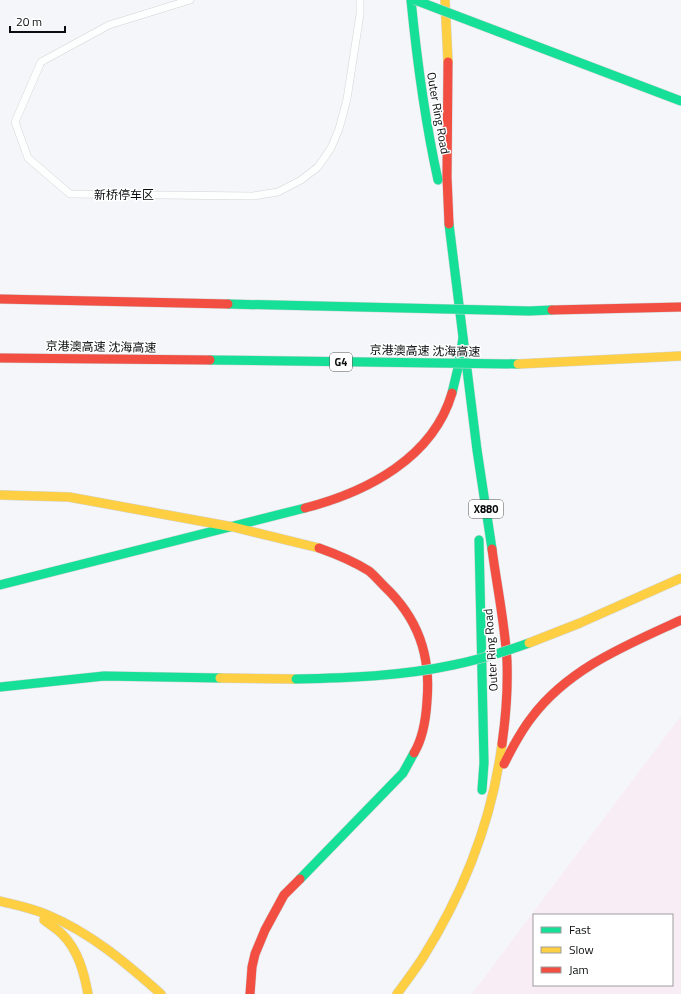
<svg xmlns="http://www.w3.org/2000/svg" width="681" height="994" viewBox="0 0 681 994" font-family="'Titillium Web','Noto Sans SC',sans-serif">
<rect width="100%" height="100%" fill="#f4f6f9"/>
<path fill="#f8ecf5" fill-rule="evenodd" d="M681,716V994H472ZM534,915H672V985H534Z"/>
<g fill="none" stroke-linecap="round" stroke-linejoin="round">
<g stroke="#d2d4d6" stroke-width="8">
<polyline id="lane" points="190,0 109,25 41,62 15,122 28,158 70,194 253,196 278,192 301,180 318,167 331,148 339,129 347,99 360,14 360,0"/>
</g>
<g stroke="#d2d4d6" stroke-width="10">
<g id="fast">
<path d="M411,0C417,61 425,121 438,180"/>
<polyline points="449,224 477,450 492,549"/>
<polyline points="452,393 458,368 463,338"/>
<polyline points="479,540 484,763 482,790"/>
<polyline points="0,585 305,508"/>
<polyline points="0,687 104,676 220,678"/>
<polyline points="300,879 403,773 414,753"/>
</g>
</g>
<g stroke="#d2d4d6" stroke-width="10">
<g id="slow">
<polyline points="445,0 448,62"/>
<polyline points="0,495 69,497 233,527 319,548"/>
<polyline points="220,678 296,679"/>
<path d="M0,901C16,905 32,908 48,915C91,933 126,963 161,994"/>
<path d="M44,920C50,925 56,928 62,934C78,950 84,972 88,994"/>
<path d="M397,994C405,983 414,971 422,959C463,894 492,820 502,744"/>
</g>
</g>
<g stroke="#d2d4d6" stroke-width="10">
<g id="jam">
<polyline points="448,62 447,177 449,224"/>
<path d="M305,508C367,492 433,458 452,393"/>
<path d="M319,548C336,554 353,561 369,571C374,575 379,581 384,586C418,618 431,655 427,701C426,718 423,738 414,753"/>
<path d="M492,549C497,587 505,624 507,661C508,689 506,716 502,744"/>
<path d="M504,764C512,748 521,731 532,717C569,668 627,645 681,620"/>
<polyline points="250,994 252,967 255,954 265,930 284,895 300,879"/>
</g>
</g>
<use href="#lane" stroke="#fdfefe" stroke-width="7"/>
<use href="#fast" stroke="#16e098" stroke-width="9"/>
<use href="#slow" stroke="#ffcf43" stroke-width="9"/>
<use href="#jam" stroke="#f24e42" stroke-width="9"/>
<g stroke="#d2d4d6" stroke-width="10" stroke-linecap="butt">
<g id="fast-bridge">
<polyline points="415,0 681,101"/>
<polyline points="228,304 529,311 552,310"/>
<polyline points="210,360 518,364"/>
<path d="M296,679C349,678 402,676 453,665C479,660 504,652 529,643"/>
</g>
</g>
<g stroke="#d2d4d6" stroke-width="10" stroke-linecap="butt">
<g id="slow-bridge">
<polyline points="518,364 681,356"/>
<polyline points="529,643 580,623 681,578"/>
</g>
</g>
<g stroke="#d2d4d6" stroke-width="10" stroke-linecap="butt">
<g id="jam-bridge">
<polyline points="0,299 228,304"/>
<polyline points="552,310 681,307"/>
<polyline points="0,358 210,360"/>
</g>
</g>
<use href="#fast-bridge" stroke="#16e098" stroke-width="9"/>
<use href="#slow-bridge" stroke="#ffcf43" stroke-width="9"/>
<use href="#jam-bridge" stroke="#f24e42" stroke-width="9"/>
</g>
<g text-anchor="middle" stroke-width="3" stroke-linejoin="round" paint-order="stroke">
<g fill="#fff" stroke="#545556" stroke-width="1">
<rect x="330" y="353" width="22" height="18" rx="3"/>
<rect x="469" y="500" width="34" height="18" rx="3"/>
</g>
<g font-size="11" font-weight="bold" fill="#0a0c0d">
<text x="341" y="366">G4</text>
<text x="486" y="513">X880</text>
</g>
<g font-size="12" fill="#0a0c0d" stroke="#fff">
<text transform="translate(438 113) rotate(80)" y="4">Outer Ring Road</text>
<text x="124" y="199">新桥停车区</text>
<text transform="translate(101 347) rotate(1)" y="4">京港澳高速 沈海高速</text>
<text transform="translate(425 351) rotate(1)" y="4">京港澳高速 沈海高速</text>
<text transform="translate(491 650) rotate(-94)" y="4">Outer Ring Road</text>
</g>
</g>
<rect x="533" y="914" width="140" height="72" fill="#ffffff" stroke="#9d9e9e"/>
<rect x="541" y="927" width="20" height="6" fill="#16e098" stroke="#9d9e9e"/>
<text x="569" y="934" font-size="12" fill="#0a0c0d">Fast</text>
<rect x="541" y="947" width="20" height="6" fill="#ffcf43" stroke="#9d9e9e"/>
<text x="569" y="954" font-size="12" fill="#0a0c0d">Slow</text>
<rect x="541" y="967" width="20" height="6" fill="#f24e42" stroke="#9d9e9e"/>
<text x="569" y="974" font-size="12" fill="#0a0c0d">Jam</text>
<path d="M10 26v6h55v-6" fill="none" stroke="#0a0c0d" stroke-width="2"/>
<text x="16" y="26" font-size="12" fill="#0a0c0d" stroke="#ffffff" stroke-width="3" paint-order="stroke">20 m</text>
</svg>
